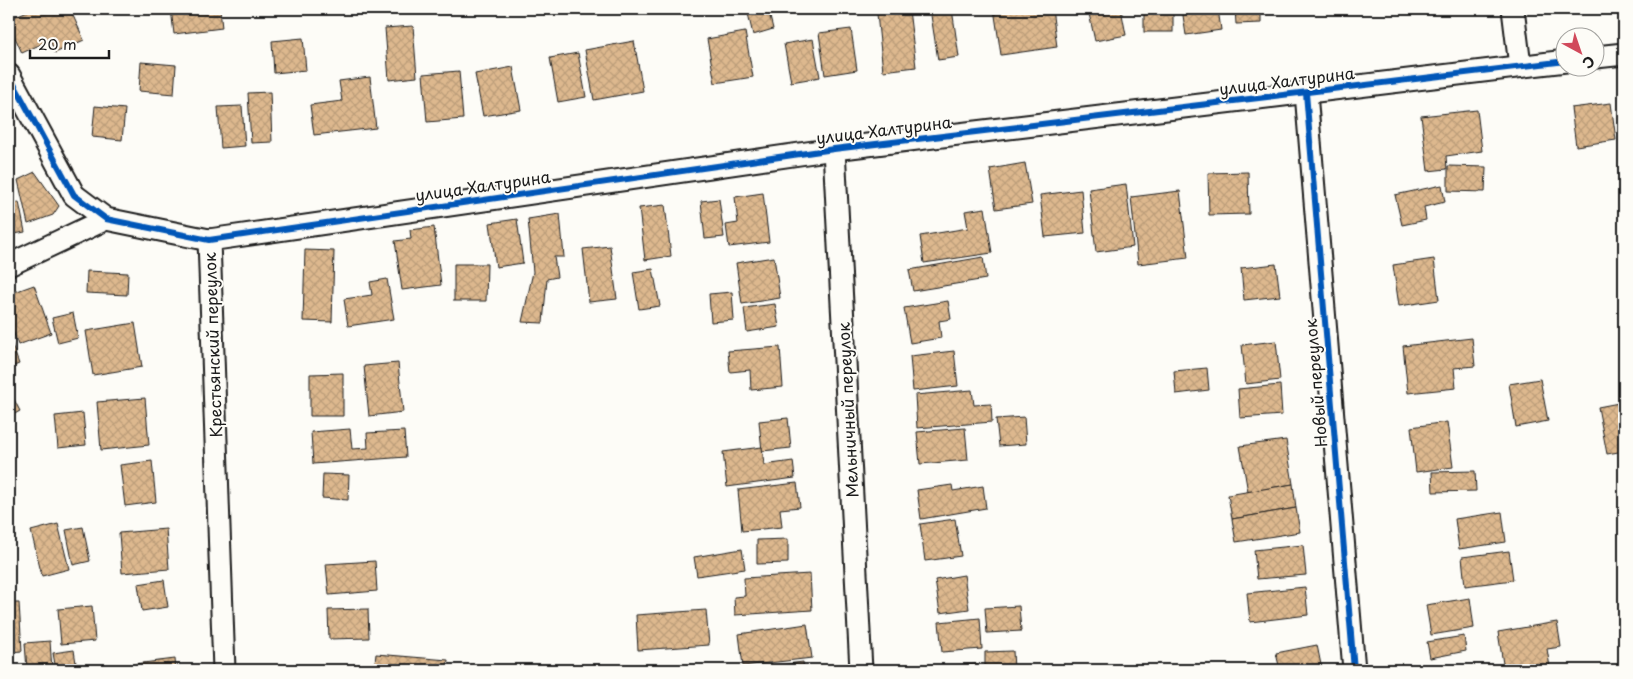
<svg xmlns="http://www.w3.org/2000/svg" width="1633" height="679" viewBox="0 0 1633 679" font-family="'Playpen Sans',sans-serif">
<defs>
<pattern id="building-cross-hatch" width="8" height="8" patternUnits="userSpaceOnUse" patternTransform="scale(1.25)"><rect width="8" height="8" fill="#ddb88e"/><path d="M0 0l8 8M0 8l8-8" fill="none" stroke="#bd9e7a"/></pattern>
</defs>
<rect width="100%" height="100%" fill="#fdfcf7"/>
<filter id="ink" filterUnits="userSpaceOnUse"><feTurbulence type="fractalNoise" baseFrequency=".02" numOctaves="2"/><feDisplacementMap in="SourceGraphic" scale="10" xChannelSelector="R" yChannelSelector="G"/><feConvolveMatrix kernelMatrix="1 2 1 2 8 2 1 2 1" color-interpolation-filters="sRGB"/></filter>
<g filter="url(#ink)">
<g fill="url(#building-cross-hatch)" stroke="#1c1c1c">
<polygon points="32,9 70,9 84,40 55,53 50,40 22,53 9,24 9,19"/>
<polygon points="171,9 220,9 222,28 174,34"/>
<polygon points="747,9 768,9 773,29 753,35"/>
<polygon points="930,9 952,9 959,57 938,60"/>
<polygon points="994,9 1052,9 1057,47 1001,55"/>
<polygon points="1088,9 1121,9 1126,35 1095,41"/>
<rect x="1144" y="9" width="29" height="23"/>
<polygon points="1182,9 1218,9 1221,30 1186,35"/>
<polygon points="1235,9 1261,9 1261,23 1236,24"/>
<polygon points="909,10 916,67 883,71 877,14"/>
<polygon points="413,26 417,77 389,80 385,28"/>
<polygon points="851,29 857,70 825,75 819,33"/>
<polygon points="745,32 753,77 715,83 707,39"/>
<polygon points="303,38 306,70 274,73 272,41"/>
<polygon points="813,39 820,77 791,82 784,44"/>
<polygon points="634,41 643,91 594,100 585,50"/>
<polygon points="578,53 586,97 558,102 550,58"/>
<polygon points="141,62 176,65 174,94 139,91"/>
<polygon points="513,67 521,110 483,116 475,74"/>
<polygon points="459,71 463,119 427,122 423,74"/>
<polygon points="370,77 376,128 314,135 310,105 342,101 339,81"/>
<polygon points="270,92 272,142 251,143 248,93"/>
<polygon points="1611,103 1616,140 1576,146 1571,108"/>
<polygon points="95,106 125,109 122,140 92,137"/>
<polygon points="242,106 245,146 221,148 218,107"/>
<polygon points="1477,110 1482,151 1446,156 1447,169 1428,171 1421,116"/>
<polygon points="1025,163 1032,204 996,209 990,169"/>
<polygon points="1448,166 1486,167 1485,192 1448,191"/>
<polygon points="35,172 59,206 53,215 28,224 18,180"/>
<polygon points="1248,172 1249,214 1209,215 1208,173"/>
<polygon points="1126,184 1133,247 1096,252 1089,189"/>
<polygon points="1442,185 1445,202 1424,207 1426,220 1402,225 1395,195"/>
<polygon points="1081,190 1085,233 1045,237 1040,195"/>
<polygon points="1180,191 1188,258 1138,264 1131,197"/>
<polygon points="763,193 769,242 729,247 726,225 738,223 735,197"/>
<polygon points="719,199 724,237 705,239 701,201"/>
<polygon points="19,202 25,232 9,235 9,204"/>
<polygon points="665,205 671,256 645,260 639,208"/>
<polygon points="985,208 992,253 924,263 920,236 968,228 965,211"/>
<polygon points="560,214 564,257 554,257 557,277 547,279 543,323 522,322 533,272 528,219"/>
<polygon points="517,219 523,263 496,267 490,223"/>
<polygon points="434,227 441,285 402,290 395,241 411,239 410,230"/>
<polygon points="610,246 617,299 589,302 583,249"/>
<polygon points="305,250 334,251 332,322 303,321"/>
<polygon points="774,257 780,298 742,304 736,263"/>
<polygon points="983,257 986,279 913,291 909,270"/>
<polygon points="1434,259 1439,300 1399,306 1393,265"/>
<polygon points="454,264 487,264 486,301 454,301"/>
<polygon points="1276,264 1280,296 1244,300 1241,268"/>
<polygon points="653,269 660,306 639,309 633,272"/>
<polygon points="87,271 128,273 127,295 86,293"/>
<polygon points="387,279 394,319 348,326 344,299 372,295 370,282"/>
<polygon points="34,285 51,333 18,345 9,320 9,294"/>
<polygon points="732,292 734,320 711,322 709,294"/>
<polygon points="948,301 951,319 939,321 941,338 910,343 904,308"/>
<polygon points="775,304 779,327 747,332 744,308"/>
<polygon points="73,313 78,338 58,343 52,318"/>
<polygon points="135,323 142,367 93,375 86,331"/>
<polygon points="9,337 19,364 9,368"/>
<polygon points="1472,338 1475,366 1454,368 1456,388 1408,393 1403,346"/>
<polygon points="1276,341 1280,380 1246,384 1242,345"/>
<polygon points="780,347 783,387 751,390 750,370 730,372 728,351"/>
<polygon points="954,351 958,386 913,391 910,356"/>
<polygon points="398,363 403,412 369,416 364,366"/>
<polygon points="1207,368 1209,390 1176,394 1174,371"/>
<polygon points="343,373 343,416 310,416 310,374"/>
<polygon points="1540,379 1548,421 1516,427 1509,384"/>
<polygon points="1280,385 1282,415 1240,418 1238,389"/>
<polygon points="9,390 20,411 9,417"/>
<polygon points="972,390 974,405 991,404 992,422 917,428 915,395"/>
<polygon points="145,398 149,445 101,450 97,402"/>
<polygon points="1624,402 1624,451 1607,454 1598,407"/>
<polygon points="83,413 86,445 58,448 55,416"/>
<polygon points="1024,417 1026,444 999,446 996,419"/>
<polygon points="788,418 791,448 762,451 759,421"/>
<polygon points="1447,422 1453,467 1416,472 1411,427"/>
<polygon points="965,428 968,460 920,464 917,432"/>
<polygon points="350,429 352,449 368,448 367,433 404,431 406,457 313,464 311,432"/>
<polygon points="1286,440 1293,484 1248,492 1240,446"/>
<polygon points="762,447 764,465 793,461 795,478 727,487 723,452"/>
<polygon points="152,461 156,502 125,506 120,465"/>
<polygon points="1475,471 1476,491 1433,492 1432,472"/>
<polygon points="323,474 349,475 348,500 322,498"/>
<polygon points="797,483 800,507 780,509 782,527 742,531 738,490"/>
<polygon points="1293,484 1296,508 1232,519 1228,495"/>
<polygon points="952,485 953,491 983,486 986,508 921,519 917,490"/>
<polygon points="1296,508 1300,532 1236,542 1232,519"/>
<polygon points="1502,512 1506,542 1459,549 1455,519"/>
<polygon points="955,519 961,556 925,561 920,524"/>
<polygon points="58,524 69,569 42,576 31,531"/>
<polygon points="83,527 90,561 73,565 66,530"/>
<polygon points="166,529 169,569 122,573 119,533"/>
<polygon points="788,539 788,563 757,564 757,540"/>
<polygon points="1303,545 1306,575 1257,579 1254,550"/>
<polygon points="742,549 745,569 697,576 694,557"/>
<polygon points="1509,551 1513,580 1465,586 1462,557"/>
<polygon points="375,561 377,591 329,595 326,564"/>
<polygon points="810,574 812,610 735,615 734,597 745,596 744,578"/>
<polygon points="964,575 969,609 940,613 935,580"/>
<polygon points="164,580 168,607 142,611 138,584"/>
<polygon points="1305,587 1308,615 1250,622 1247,593"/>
<polygon points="1470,598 1474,628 1431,635 1426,605"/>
<polygon points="9,603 19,603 22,651 9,652"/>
<polygon points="92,606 95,641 61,644 58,609"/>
<polygon points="1019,606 1021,631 987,633 985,608"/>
<polygon points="368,609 369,638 329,639 328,610"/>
<polygon points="706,610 709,645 638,650 636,615"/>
<polygon points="980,618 982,649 942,652 939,622"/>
<polygon points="1557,622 1561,647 1547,649 1550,667 1531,670 1504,670 1498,632"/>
<polygon points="807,624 812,658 743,666 739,634"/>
<polygon points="1464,636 1466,651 1430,658 1427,642"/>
<polygon points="50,641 52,670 27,670 25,643"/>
<polygon points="1317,645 1322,670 1280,670 1276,653"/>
<polygon points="74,650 77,670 56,670 53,653"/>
<polygon points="1013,651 1014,670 985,670 985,652"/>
<polygon points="376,654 448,660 447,670 374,670"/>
<polygon points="175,659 176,670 135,670 135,664"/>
<polygon points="803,662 804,670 751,670 751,669"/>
<polygon points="978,664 978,670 934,670 934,667"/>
</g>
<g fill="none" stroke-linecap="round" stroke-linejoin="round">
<g stroke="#1c1c1c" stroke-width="25">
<g id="street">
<polyline points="1513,9 1520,66"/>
<polyline points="1596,57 1624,54"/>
<polyline points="9,75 74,195 106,219 209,240 834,149 1566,61"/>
<polyline points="1306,93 1354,670"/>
<polyline points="834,149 861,670"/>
<polyline points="209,240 224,670"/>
<polyline points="9,265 106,219"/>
</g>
</g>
<use href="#street" stroke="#fdfcf7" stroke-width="21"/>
<g stroke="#fdfcf7" stroke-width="9">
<g id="cycleway">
<polyline points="9,75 74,195 106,219 209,240 834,149 1566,61"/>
<polyline points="1306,93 1354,670"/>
</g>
</g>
<use href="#cycleway" stroke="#0057b8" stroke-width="6"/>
</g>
</g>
<g text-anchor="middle" stroke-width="4" stroke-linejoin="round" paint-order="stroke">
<g font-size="16" fill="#1c1c1c" stroke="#fdfcf7">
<text transform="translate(1287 81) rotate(-7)" y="6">улица Халтурина</text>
<text transform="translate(884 130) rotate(-7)" y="6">улица Халтурина</text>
<text transform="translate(483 186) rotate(-8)" y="6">улица Халтурина</text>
<text transform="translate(213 345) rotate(-92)" y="6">Крестьянский переулок</text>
<text transform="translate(1316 383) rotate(-95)" y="6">Новый переулок</text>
<text transform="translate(848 410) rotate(-93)" y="6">Мельничный переулок</text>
</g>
</g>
<rect width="1633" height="679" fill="none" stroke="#fdfcf7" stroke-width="30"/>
<rect x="15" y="15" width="1603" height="649" fill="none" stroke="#1c1c1c" stroke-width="2" filter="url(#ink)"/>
<g transform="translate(1580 52) rotate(140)"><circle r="24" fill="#fdfcf7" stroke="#a3a29f"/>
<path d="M0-4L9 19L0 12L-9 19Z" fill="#d1495b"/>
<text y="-8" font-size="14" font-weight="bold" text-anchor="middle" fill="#1c1c1c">С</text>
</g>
<path d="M30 50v8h79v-8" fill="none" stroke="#1c1c1c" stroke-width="2.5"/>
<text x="38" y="50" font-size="15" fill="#1c1c1c" stroke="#fdfcf7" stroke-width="4" paint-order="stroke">20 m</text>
</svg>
